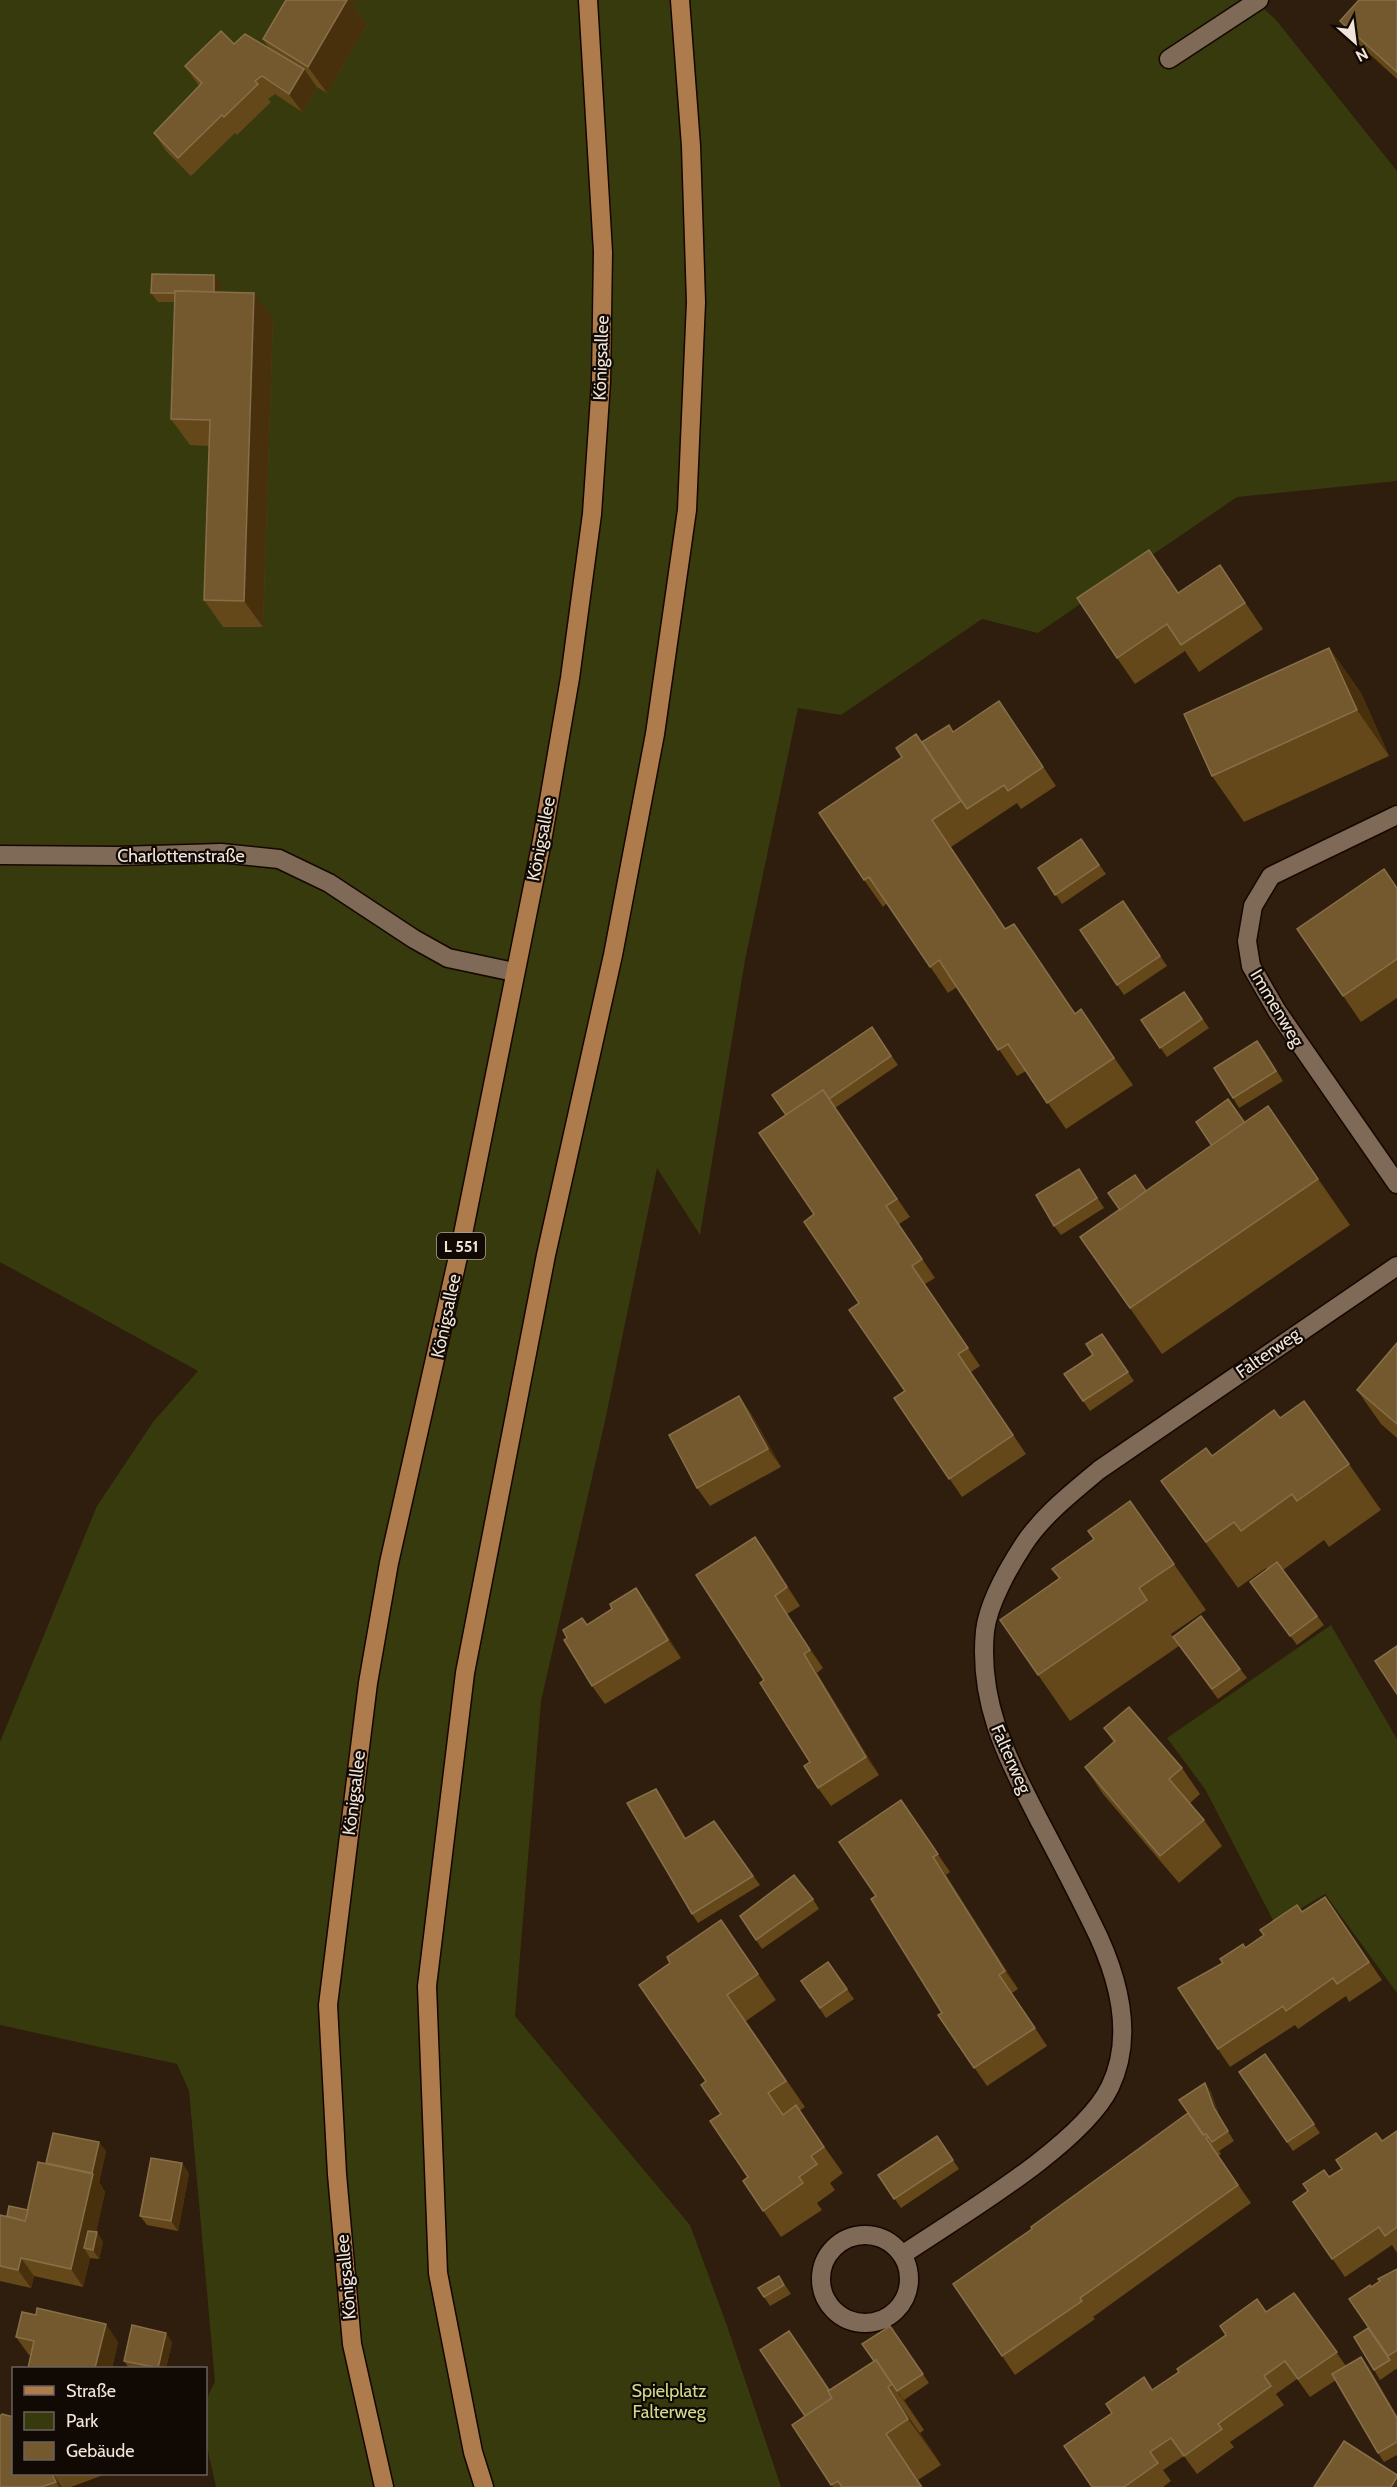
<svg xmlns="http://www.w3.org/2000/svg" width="1397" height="2487" viewBox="0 0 1397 2487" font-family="Cabin,sans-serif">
<rect width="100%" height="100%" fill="#2f1d0d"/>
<g fill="#363a0d">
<path d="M0,0H1255L1276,20L1397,171V481L1237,497L1038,633L982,619L841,715L798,708L745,960L700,1235L657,1168L605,1421L541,1701L515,2016L690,2225L726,2323L781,2487H216C209,2453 195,2413 215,2382L189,2091L177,2064L0,2025V1742L97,1506L153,1422L198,1371L0,1262Z"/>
<polygon points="1331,1625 1397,1739 1397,1993 1325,1894 1275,1924 1205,1789 1167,1738"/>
</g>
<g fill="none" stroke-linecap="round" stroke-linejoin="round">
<g stroke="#160700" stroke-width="21">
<g id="minor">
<polyline points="1169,59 1259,0"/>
<polyline points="1397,815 1271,876 1253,906 1247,941 1251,966 1277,1011 1397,1184"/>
<polyline points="0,855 118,856 221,853 279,859 329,883 414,939 448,958 514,972"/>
<circle cx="865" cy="2279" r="44"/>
<path d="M902,2255C958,2217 1081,2146 1110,2087C1136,2033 1116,1970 1091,1921C1074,1886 1056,1852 1038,1818C1007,1757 978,1703 985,1631C988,1604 1009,1567 1024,1544C1043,1515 1073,1492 1099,1470L1397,1266"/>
</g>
</g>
<g stroke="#160700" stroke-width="21">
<g id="major">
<polyline points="384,2487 352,2344 337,2174 328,2005 368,1683 389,1563 462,1239 542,841 570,678 592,514 601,382 603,252 588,0"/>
<polyline points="484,2487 473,2452 438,2273 427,1986 465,1673 546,1255 613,955 655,734 687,510 696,302 691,146 680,0"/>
</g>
</g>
<use href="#minor" stroke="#7f6a58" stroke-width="18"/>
<use href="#major" stroke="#ae7b4d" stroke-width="18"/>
</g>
<g fill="#65481a">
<polygon points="1397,0 1397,79 1353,39 1340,21"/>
<polygon points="353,5 367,25 327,93 317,87 302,112 275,94 268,99 271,102 237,135 235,133 191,176 166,151 154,133 199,86 185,66 234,44 269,48 263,39"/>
<polygon points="221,284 221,292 273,319 263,627 223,627 204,600 209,446 190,445 171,419 175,302 158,302 151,293"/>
<polygon points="1220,565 1263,629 1199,672 1185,651 1135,684 1117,658 1168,576 1178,593"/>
<polygon points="1329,648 1361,693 1389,756 1244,822 1212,776"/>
<polygon points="999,701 1056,786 1021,809 1017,803 951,847 1006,929 1014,924 1075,1014 1081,1009 1133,1085 1066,1129 1026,1071 1017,1076 957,987 948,993 887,903 883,907 864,880 923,743 953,732"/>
<polygon points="1081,839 1106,874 1062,904 1038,868"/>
<polygon points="1397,888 1397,998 1361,1022 1297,929"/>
<polygon points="1123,901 1167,966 1124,995 1080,930"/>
<polygon points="1184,992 1209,1028 1167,1057 1141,1020"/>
<polygon points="872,1027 898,1065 835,1108 910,1217 899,1224 935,1278 925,1284 980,1366 971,1372 1026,1454 962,1497 894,1398 905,1391 814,1214 786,1115"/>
<polygon points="1264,1050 1283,1081 1239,1108 1233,1098"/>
<polygon points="1268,1106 1350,1225 1162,1354 1080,1237"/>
<polygon points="1085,1178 1104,1208 1061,1235 1054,1226"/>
<polygon points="1102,1334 1134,1381 1090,1411 1064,1374 1093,1355"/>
<polygon points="1397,1343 1397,1438 1381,1424 1357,1390"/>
<polygon points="739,1396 752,1415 781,1467 710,1506 697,1488"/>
<polygon points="1280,1418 1349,1464 1381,1510 1329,1547 1324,1540 1283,1570 1324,1625 1297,1645 1250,1582 1267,1570 1266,1568 1238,1588 1161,1481 1212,1456"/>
<polygon points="1130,1501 1206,1610 1171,1634 1173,1637 1201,1616 1247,1678 1218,1699 1179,1646 1070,1721 1000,1620 1059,1579 1052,1569 1094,1539"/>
<polygon points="768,1555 800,1606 787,1614 823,1668 817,1673 879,1775 831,1806 818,1788 810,1762 764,1680"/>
<polygon points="649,1606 681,1658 605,1704 592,1686 567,1638 587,1625"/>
<polygon points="1104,1728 1182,1768 1200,1794 1190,1803 1204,1820 1222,1846 1179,1883 1103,1794 1085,1767 1114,1743"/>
<polygon points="662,1798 686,1838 714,1821 760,1885 698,1923 692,1914"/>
<polygon points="901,1800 950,1872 946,1875 1018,1989 1012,1993 1047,2046 987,2086 938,2015 942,2013 876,1896"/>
<polygon points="1325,1897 1382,1980 1349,2002 1346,1996 1298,2029 1295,2025 1230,2067 1218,2049 1223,1963"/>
<polygon points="813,1899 819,1909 762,1949 740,1916"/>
<polygon points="721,1920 776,2000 746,2021 805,2107 799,2111 843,2173 830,2183 835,2190 817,2203 822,2210 781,2237 743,2181 748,2177 706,2081 670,1963"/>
<polygon points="828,1962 854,1999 826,2018 801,1981"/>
<polygon points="1265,2054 1320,2133 1293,2151 1239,2072"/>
<polygon points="1205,2083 1211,2092 1220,2118 1234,2141 1219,2151 1221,2154 1218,2156 1251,2203 1093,2317 1095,2319 1015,2375 953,2284 1032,2229 1188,2113"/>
<polygon points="1397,2131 1397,2253 1392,2245 1345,2277 1293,2202"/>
<polygon points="937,2136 959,2169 901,2208 878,2175"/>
<polygon points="106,2151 99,2182 105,2192 96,2232 103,2242 99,2259 90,2258 83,2287 34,2276 31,2288 0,2281 0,2215 7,2216 28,2210 46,2163"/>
<polygon points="189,2173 178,2231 147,2225 140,2216"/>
<polygon points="1397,2269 1397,2370 1396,2369 1380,2380 1374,2370 1368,2328"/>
<polygon points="785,2285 791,2294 770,2306 758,2288"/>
<polygon points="1294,2293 1346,2366 1368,2366 1397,2416 1397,2455 1384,2462 1378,2453 1336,2380 1310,2397 1297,2379 1276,2394 1284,2405 1230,2442 1234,2447 1197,2474 1184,2456 1163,2470 1171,2481 1163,2487 1092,2487 1152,2390"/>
<polygon points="890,2326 929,2383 904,2400 924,2430 920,2433 941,2465 918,2480 923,2487 833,2487 792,2425 805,2416 830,2390 874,2361"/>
<polygon points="16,2337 118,2342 112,2368 28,2368 31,2355 29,2355"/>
<polygon points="172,2342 166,2368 129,2368 124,2361"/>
<polygon points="14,2474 106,2474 71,2487 0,2487"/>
</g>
<g fill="#49300c">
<polygon points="340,0 356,0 353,5 367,25 327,93 308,67"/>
<polygon points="304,69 317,87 302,112 289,94"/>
<polygon points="214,275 221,284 220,317 214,308"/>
<polygon points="254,293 273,319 263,627 244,601"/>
<polygon points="1329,648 1361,693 1389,756 1357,710"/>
<polygon points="932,820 951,847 1024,956 1005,929"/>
<polygon points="1014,924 1033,950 1093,1040 1075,1014"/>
<polygon points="1268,1106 1300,1152 1350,1225 1318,1179"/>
<polygon points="739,1396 752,1415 781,1467 768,1449"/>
<polygon points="755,1537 768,1555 800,1606 787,1587"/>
<polygon points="636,1588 649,1606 681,1658 668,1640"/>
<polygon points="775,1596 823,1668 810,1650"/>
<polygon points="804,1654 817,1673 879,1775 866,1757"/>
<polygon points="656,1789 662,1798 692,1848 685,1839"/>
<polygon points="933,1857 946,1875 1018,1989 1005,1971"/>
<polygon points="1205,2083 1211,2092 1220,2118 1234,2141 1214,2108"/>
<polygon points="99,2142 106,2151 99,2182 105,2192 92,2250 84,2248 90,2258 83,2287 71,2269"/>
<polygon points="182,2163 189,2173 178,2231 171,2221"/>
<polygon points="97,2232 103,2242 99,2259 93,2250"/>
<polygon points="21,2258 34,2276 31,2288 18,2270"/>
<polygon points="106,2324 118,2342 112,2368 95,2368"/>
<polygon points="166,2333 172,2342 166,2368 158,2368"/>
<polygon points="1361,2357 1368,2366 1397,2416 1397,2418"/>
<polygon points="876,2360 908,2406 924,2430 892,2384"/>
<polygon points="888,2387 920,2433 941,2465 908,2419"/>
<polygon points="886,2434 923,2487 921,2486"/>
<polygon points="52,2474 53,2474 62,2487 59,2487 56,2482"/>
<polygon points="1397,2477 1397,2487 1391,2487"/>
</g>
<g fill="#74592f" stroke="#876f4a" stroke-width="1.5">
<polygon points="286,0 347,0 308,67 263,39"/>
<polygon points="1359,0 1397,0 1397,72 1340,21"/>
<polygon points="221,31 234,44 245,34 304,69 289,94 262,76 255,81 258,84 224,117 222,115 178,158 154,133 202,83 185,66"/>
<polygon points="152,274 214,275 214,292 175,291 175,293 151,293"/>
<polygon points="175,291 254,293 244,601 204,600 210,420 171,419"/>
<polygon points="1149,550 1178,593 1220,565 1245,603 1181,645 1167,624 1117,658 1077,598"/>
<polygon points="1329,648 1357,710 1212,776 1184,714"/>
<polygon points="999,701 1043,767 1008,791 1004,785 967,809 922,742 949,725 953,732"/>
<polygon points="916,734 961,801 932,820 1005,929 1014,924 1075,1014 1081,1009 1114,1058 1047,1103 1008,1044 998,1050 939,960 930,967 869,877 864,880 819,813 902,757 896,748"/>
<polygon points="1081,839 1099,865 1055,895 1038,868"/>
<polygon points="1384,869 1397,888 1397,959 1343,996 1297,929"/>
<polygon points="1123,901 1160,956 1117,985 1080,930"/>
<polygon points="1184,992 1202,1019 1160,1048 1141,1020"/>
<polygon points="872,1027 891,1056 829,1099 823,1090 786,1115 772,1095"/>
<polygon points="1257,1041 1276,1071 1233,1098 1214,1068"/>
<polygon points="823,1090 897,1199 886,1206 922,1259 912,1266 968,1348 958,1354 1013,1435 949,1479 894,1398 905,1391 849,1310 859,1303 804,1222 814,1214 759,1133"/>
<polygon points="1228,1099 1245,1123 1212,1146 1196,1122"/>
<polygon points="1268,1106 1318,1179 1130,1308 1080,1237"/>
<polygon points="1079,1169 1097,1198 1054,1226 1036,1195"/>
<polygon points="1135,1175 1146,1191 1120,1210 1108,1193"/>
<polygon points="1102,1334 1128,1372 1083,1401 1064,1374 1093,1355 1086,1344"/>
<polygon points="1397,1343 1397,1424 1357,1390"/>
<polygon points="739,1396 768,1449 697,1488 669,1435"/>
<polygon points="1304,1401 1349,1464 1297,1501 1292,1494 1241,1531 1234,1522 1206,1542 1161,1481 1206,1448 1212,1456 1274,1410 1280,1418"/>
<polygon points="1130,1501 1174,1564 1139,1588 1147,1600 1038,1675 1000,1620 1060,1578 1052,1569 1094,1539 1088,1531"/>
<polygon points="755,1537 787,1587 775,1596 810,1650 804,1654 866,1757 818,1788 804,1766 810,1762 760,1683 764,1680 696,1575"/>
<polygon points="1277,1562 1317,1616 1290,1636 1250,1582"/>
<polygon points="636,1588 668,1640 592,1686 564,1640 567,1638 563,1630 582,1618 587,1625 612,1609 610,1604"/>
<polygon points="1201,1616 1240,1669 1212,1689 1173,1637"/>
<polygon points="1397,1646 1397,1694 1375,1661"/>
<polygon points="1129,1707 1182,1768 1169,1779 1204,1820 1160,1856 1085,1767 1115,1741 1104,1728"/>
<polygon points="656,1789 685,1839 714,1821 753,1876 692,1914 627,1803"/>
<polygon points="901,1800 938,1854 933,1857 1005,1971 999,1975 1035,2028 974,2068 938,2015 942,2013 871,1899 876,1896 839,1842"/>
<polygon points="794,1875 813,1899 756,1940 740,1916"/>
<polygon points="1325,1897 1369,1962 1337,1984 1333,1978 1286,2011 1283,2006 1218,2049 1178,1988 1223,1963 1220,1959 1243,1944 1245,1948 1264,1935 1260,1930 1297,1905 1302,1912"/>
<polygon points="721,1920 758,1974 727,1995 786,2081 768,2093 783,2115 796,2105 824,2147 811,2156 817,2164 799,2177 803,2183 763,2211 743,2181 748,2177 710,2121 721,2114 701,2085 706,2081 639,1985 670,1963 667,1957"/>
<polygon points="828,1962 847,1989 820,2008 801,1981"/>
<polygon points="1265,2054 1314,2124 1287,2142 1239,2072"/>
<polygon points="1205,2083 1214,2108 1228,2131 1212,2142 1206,2134 1204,2135 1179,2100"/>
<polygon points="1188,2113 1203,2135 1206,2134 1208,2136 1206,2138 1238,2185 1080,2298 1082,2301 1002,2356 953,2284 1032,2229 1031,2227"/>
<polygon points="1397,2131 1397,2227 1385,2236 1379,2227 1332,2259 1293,2202 1308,2191 1303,2184 1324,2170 1329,2177 1342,2169 1336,2160 1376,2133 1382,2141"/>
<polygon points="53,2133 99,2142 92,2173 46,2163"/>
<polygon points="937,2136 953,2160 894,2199 878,2175"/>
<polygon points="151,2158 182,2163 171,2221 140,2216"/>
<polygon points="38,2162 93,2174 71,2269 21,2258 18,2270 0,2266 0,2215 25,2221"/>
<polygon points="9,2206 28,2210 25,2221 7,2216"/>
<polygon points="88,2231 97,2232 93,2250 84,2248"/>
<polygon points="1397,2269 1397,2350 1388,2356 1349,2299 1370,2285 1371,2287 1380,2281 1378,2279"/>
<polygon points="779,2276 784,2285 764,2297 758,2288"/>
<polygon points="1294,2293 1337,2352 1298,2379 1285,2361 1264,2376 1271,2386 1218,2424 1222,2429 1184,2456 1171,2438 1150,2452 1158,2463 1124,2487 1092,2487 1064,2446 1112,2413 1106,2404 1144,2377 1152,2390 1179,2372 1177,2369 1226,2335 1220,2326 1257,2299 1266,2312"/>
<polygon points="37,2308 106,2324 95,2368 28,2368 34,2341 16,2337 22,2312 36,2315"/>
<polygon points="132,2325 166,2333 158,2368 124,2361"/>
<polygon points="890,2326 923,2374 897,2391 876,2360 874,2361 862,2344"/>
<polygon points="1368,2328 1390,2360 1374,2370 1354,2337"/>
<polygon points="789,2331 829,2390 828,2391 832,2398 805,2416 760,2350"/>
<polygon points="1361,2357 1397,2418 1397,2442 1378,2453 1332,2374"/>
<polygon points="876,2360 892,2384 888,2387 908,2419 886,2434 921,2486 920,2487 842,2487 838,2481 831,2485 792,2425 832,2398 828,2391"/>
<polygon points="2,2414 14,2417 14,2474 52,2474 56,2482 41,2487 0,2487 0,2416"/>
<polygon points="1344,2441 1397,2475 1397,2477 1391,2487 1314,2487"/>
</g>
<g text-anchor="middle" stroke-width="4.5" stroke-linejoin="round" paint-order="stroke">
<rect fill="#110904" stroke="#aea39a" stroke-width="1.5" x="437" y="1233" width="48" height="26" rx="4.5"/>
<g font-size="16" font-weight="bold" fill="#f1e5da">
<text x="461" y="1252">L 551</text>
</g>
<g font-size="18" fill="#f1e5da" stroke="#110904">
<text transform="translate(601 358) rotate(-88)" y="6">Königsallee</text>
<text transform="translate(541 839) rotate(-79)" y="6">Königsallee</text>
<text x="181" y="862">Charlottenstraße</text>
<text transform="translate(1277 1008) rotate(59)" y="6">Immenweg</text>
<text transform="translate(446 1316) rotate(-78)" y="6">Königsallee</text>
<text transform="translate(1268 1353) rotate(-35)" y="6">Falterweg</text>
<text transform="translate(1011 1759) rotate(66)" y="6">Falterweg</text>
<text transform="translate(354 1793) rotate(-83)" y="6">Königsallee</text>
<text transform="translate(346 2277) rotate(-95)" y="6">Königsallee</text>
</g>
<g font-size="18" fill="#d2db8b" stroke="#110904">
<text x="669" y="2397">Spielplatz<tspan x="669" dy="21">Falterweg</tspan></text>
</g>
</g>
<rect x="12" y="2367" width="195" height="108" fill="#110904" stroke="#6b615a" stroke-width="1.5"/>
<rect x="24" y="2386" width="30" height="9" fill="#ae7b4d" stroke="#6b615a" stroke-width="1.5"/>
<text x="66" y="2397" font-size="18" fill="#f1e5da">Straße</text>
<rect x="24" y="2412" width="30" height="18" fill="#363a0d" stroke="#6b615a" stroke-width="1.5"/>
<text x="66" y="2427" font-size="18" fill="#f1e5da">Park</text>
<rect x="24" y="2442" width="30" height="18" fill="#74592f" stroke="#6b615a" stroke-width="1.5"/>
<text x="66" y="2457" font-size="18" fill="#f1e5da">Gebäude</text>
<g transform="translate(1355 42) rotate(152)" stroke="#110904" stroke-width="4.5" paint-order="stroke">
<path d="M0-4.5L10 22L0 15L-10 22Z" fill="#f1e5da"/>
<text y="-9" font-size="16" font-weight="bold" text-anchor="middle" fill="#f1e5da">N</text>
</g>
</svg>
